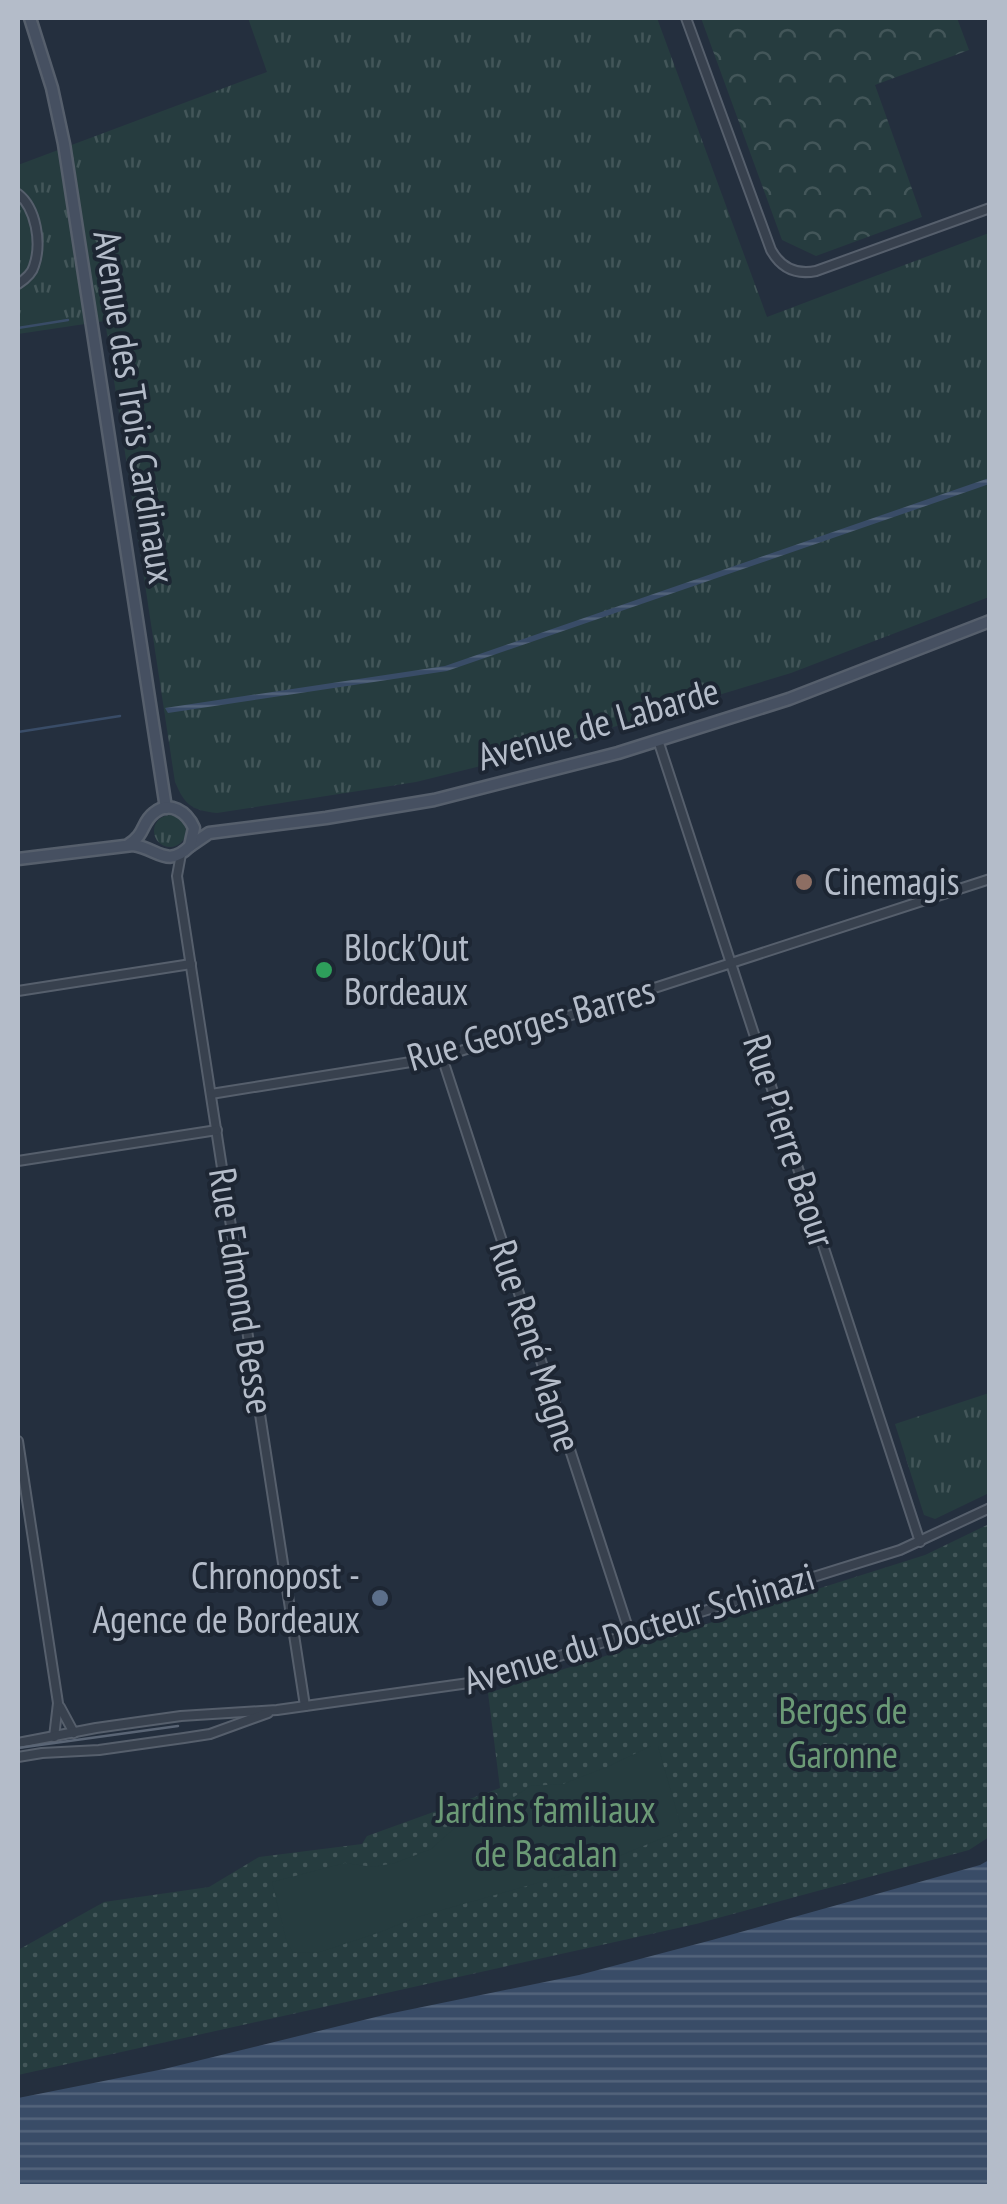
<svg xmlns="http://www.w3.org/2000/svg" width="1007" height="2204" viewBox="0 0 1007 2204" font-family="'PT Sans Narrow',sans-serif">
<defs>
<pattern id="grass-tufts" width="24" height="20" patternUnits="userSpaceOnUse" patternTransform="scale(2.5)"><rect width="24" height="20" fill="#263c3f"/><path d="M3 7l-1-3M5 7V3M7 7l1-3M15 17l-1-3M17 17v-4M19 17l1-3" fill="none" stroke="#435659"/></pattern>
<pattern id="forest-crowns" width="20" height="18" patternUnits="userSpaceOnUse" patternTransform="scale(2.5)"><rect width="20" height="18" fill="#263c3f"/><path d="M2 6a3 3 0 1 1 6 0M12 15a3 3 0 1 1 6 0" fill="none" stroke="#435659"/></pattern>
<pattern id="park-dots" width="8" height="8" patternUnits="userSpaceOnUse" patternTransform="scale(2.5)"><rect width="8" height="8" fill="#263c3f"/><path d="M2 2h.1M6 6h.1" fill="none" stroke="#435659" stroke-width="1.8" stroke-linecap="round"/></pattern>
<pattern id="water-rules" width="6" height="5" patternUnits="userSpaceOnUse" patternTransform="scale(2.5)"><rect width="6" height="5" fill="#394c67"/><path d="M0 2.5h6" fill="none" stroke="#53647b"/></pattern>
</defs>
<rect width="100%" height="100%" fill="#242f3e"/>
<g fill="url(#grass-tufts)">
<path d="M248,18H657L767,317L989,233V597L791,673L505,760L416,782L217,813C191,810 185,805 175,782L105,321L18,334V165L267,72Z"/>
<circle cx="170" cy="831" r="16"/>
<polygon points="989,1393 989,1493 935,1519 924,1515 895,1424"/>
</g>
<polygon fill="url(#forest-crowns)" points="701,18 957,18 969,50 875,85 922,217 816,256 782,240"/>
<polygon fill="url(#park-dots)" points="989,1524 989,1837 969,1850 696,1924 18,2075 18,1950 104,1902 209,1887 259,1857 362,1844 367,1836 500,1788 488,1693 925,1555"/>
<polygon fill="#263c3f" points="651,1746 658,1746 682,1830 590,1868 414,1918 378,1933 320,1952 293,1953 286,1939 272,1882 345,1863 373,1867 395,1863 431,1849 457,1826 502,1805 530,1786 563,1784 607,1767"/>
<g fill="url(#water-rules)">
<polygon points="989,478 989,484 975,489 447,671 168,713 165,708 445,666"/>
<polygon points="989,1860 989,2186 18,2186 18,2098 164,2069 388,2014 579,1975 712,1940 980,1865"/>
</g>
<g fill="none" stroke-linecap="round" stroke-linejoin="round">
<g stroke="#394c67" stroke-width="2.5">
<polyline points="18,328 68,320"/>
<polyline points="18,732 120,716"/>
</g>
<g stroke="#565f6c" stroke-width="12">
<g id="minor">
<path d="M686,18L771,250C781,268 796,275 816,271L990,208"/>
<path d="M18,194C36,208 42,243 34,266C32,274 24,280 18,284"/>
<polyline points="658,740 920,1542"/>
<polyline points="181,854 177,876 305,1706"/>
<polyline points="18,991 191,964"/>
<polyline points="442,1057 630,1634"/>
<polyline points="211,1094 442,1057 990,879"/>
<polyline points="18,1161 217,1130"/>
<polyline points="18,1441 58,1703 54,1737"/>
<polyline points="60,1707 74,1733"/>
<polyline points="18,1743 96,1728 181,1716 277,1710 476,1682 900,1550 990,1508"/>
<polyline points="18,1757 42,1753 99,1750 184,1738 210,1734 268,1713"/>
</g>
</g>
<g stroke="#565f6c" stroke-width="15">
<g id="secondary">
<polyline points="30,18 52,88 64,144 166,808"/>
<polyline points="190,846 209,833 326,818 434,800 618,753 789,699 990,621"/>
<path d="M18,859L133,845C157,848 167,869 190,846L194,828C187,812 170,800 154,813C141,823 146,834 128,845"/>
</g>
</g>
<use href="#minor" stroke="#38414e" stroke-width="8"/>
<use href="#secondary" stroke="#465061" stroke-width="10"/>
<polyline stroke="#5a6575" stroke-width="2.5" points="18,1748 178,1726"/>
</g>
<circle fill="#8d6e63" stroke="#1d2633" stroke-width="4" cx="804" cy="882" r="10"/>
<circle fill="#2e9e5b" stroke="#1d2633" stroke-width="4" cx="324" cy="970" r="10"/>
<circle fill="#5c6f8a" stroke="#1d2633" stroke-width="4" cx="380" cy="1598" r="10"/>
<g text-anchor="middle" stroke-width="8" stroke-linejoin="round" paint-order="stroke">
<g font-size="38" fill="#b4bcc9" stroke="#1d2633">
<text transform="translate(134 407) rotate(81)" y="13">Avenue des Trois Cardinaux</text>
<text transform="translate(598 724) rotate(-16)" y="13">Avenue de Labarde</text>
<text transform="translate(531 1024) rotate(-16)" y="13">Rue Georges Barres</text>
<text transform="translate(789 1141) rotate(72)" y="13">Rue Pierre Baour</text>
<text transform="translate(241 1291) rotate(81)" y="13">Rue Edmond Besse</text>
<text transform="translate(535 1346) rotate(72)" y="13">Rue René Magne</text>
<text transform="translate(639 1629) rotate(-17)" y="13">Avenue du Docteur Schinazi</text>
</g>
<g font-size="38" fill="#b4bcc9" stroke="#1d2633" text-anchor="start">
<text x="824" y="895">Cinemagis</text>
<text x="344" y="961">Block'Out<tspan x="344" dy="44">Bordeaux</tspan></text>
<text x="360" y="1589" text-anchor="end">Chronopost -<tspan x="360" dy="44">Agence de Bordeaux</tspan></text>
</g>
<g font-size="38" fill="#6b9a76" stroke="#1d2633">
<text x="843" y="1724">Berges de<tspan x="843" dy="44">Garonne</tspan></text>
<text x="546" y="1823">Jardins familiaux<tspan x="546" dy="44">de Bacalan</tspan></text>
</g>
</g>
<rect width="1007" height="2204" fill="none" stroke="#b4bcc9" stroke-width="40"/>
</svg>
